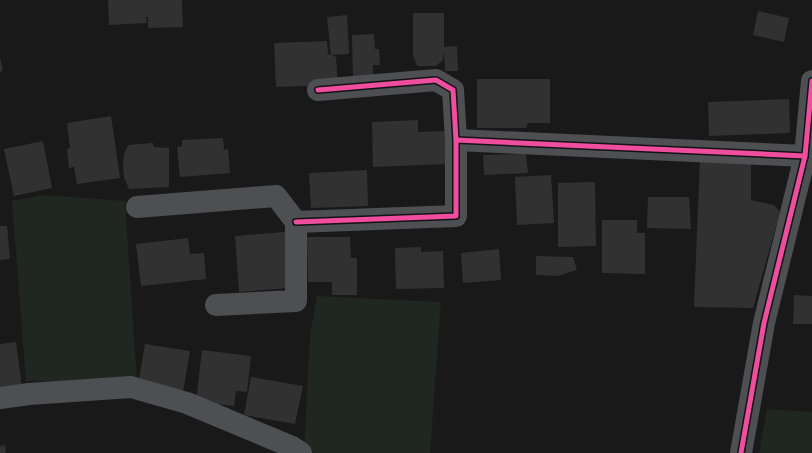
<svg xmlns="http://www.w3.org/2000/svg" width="812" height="453" viewBox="0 0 812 453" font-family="Montserrat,sans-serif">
<rect width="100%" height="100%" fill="#191919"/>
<g fill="#1f2720">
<polygon points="44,195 125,201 137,382 26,381 12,201"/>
<polygon points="317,296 441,302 430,453 314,453 304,448 310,336"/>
<polygon points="767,409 812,412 812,453 759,453"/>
</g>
<g fill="#313132">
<polygon points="108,0 182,0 183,27 148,28 148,17 146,17 147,23 109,25"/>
<polygon points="758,11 789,18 784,42 753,35"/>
<polygon points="413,13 444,13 444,47 457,46 458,71 445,71 444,51 443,60 436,66 417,66 413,55"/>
<polygon points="347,15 349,54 331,55 336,57 338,85 276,87 274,43 327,41 328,54 331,55 327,17"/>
<polygon points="374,34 375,49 379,49 380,65 373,65 373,79 353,79 352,35"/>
<polygon points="0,57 3,71 0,72"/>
<polygon points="477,79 550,79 550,123 528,123 526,128 477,128"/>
<polygon points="789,99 790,133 709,136 708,102"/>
<polygon points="111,116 120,178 77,184 74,167 69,168 67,149 70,148 67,123"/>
<polygon points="418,120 418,132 446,131 448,164 373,167 372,122"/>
<polygon points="223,138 224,150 228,149 230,173 180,177 177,147 182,146 182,140"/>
<polygon points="43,141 52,188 14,196 4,149"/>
<polygon points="153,143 154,147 169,148 169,187 129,189 124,177 123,166 124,154 128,145"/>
<polygon points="526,154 528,173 484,175 483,155"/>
<polygon points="700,159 751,164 751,200 774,205 780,212 753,308 694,307"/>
<polygon points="367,170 368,206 311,208 309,173"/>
<polygon points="551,175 554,223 517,225 515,177"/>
<polygon points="595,182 596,246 558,247 558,183"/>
<polygon points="648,197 689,197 691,229 647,228"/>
<polygon points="602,220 637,220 637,233 645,233 645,274 602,273"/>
<polygon points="0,226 7,226 10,259 0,260"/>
<polygon points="285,232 289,288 239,292 235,236"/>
<polygon points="307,237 350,237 351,258 357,258 357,295 332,295 332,282 308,282"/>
<polygon points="188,238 190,254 204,253 206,279 141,286 136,244"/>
<polygon points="421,247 421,252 443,251 444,288 396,289 395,248"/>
<polygon points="499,249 501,280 463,283 461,253"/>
<polygon points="536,256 573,257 577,270 557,276 536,275"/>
<polygon points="794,295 812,296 812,324 793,324"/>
<polygon points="16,342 22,387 0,390 0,344"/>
<polygon points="145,344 190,351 183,392 138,385"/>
<polygon points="202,350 251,356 247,392 236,391 234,406 196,402"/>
<polygon points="251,377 303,386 295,424 244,415"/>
<polygon points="5,445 6,453 0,453 0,446"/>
</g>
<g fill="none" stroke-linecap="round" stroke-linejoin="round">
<g stroke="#4d4f52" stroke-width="22">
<polyline points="456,140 805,156"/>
<polyline points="137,207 276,196 296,222 296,301 216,305"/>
<polyline points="296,222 456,216 456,140 453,90 436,80 318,90"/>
<polyline points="0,398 29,394 131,387 187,403 292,447 301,453"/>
<polyline points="741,453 764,323 805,156 812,81"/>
</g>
<g stroke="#131316" stroke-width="8">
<g id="cycleway">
<polyline points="456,140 805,156"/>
<polyline points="296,222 456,216 456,140 453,90 436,80 318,90"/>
<polyline points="741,453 764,323 805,156 812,81"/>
</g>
</g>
<use href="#cycleway" stroke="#ef4d9e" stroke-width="5"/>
</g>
</svg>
